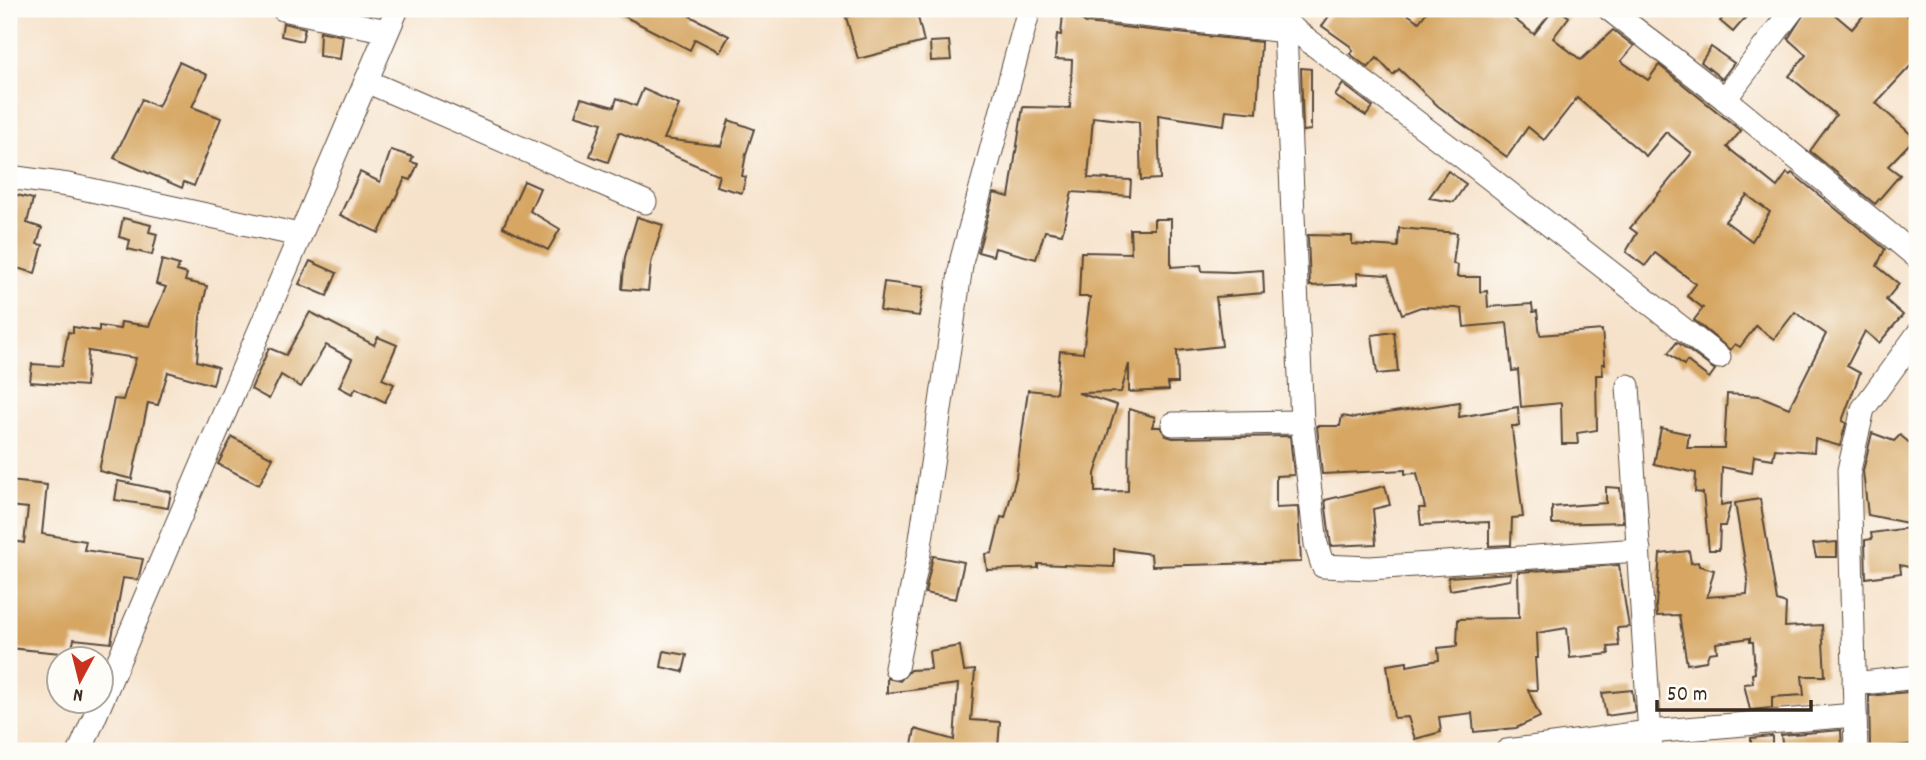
<svg xmlns="http://www.w3.org/2000/svg" width="1926" height="760" viewBox="0 0 1926 760" font-family="Dekko,sans-serif">
<rect width="100%" height="100%" fill="#fdfcf7"/>
<filter id="ink" filterUnits="userSpaceOnUse"><feTurbulence type="fractalNoise" baseFrequency=".0143" numOctaves="2"/><feDisplacementMap in="SourceGraphic" scale="14" xChannelSelector="R" yChannelSelector="G"/><feConvolveMatrix kernelMatrix="1 2 1 2 8 2 1 2 1" color-interpolation-filters="sRGB"/></filter>
<filter id="wash" filterUnits="userSpaceOnUse"><feTurbulence type="fractalNoise" baseFrequency=".00686" numOctaves="4" result="noise"/><feDisplacementMap in="SourceGraphic" scale="28" xChannelSelector="R" yChannelSelector="G"/><feGaussianBlur stdDeviation="1.57" result="paint"/><feColorMatrix in="noise" values="0 0 0 0 0 0 0 0 0 0 0 0 0 0 0 0 0 1.4 0 .05"/><feComposite in="paint" operator="in"/></filter>
<g filter="url(#wash)">
<rect width="100%" height="100%" fill="#f6e2ca"/>
<g id="blocks">
<g fill="#d6a662" fill-rule="evenodd">
<polygon points="610,9 694,9 690,16 729,36 720,52 695,39 690,50"/>
<polygon points="875,9 916,9 924,42 858,59 846,17"/>
<polygon points="1212,9 1259,9 1259,14"/>
<path d="M1334,9H1400L1419,22L1429,9H1501L1534,34L1554,9H1559L1569,17L1553,38L1581,60L1613,30L1634,46L1621,61L1648,80L1659,65L1741,131L1727,147L1777,187L1787,173L1790,175L1792,173L1885,249L1877,266L1899,284L1886,300L1903,315L1879,343L1865,331L1847,366L1860,373L1842,421L1846,423L1840,446L1815,439L1814,452L1775,449L1773,459L1754,456L1752,473L1722,467L1721,505L1731,503L1725,526H1720L1719,550H1709L1703,493L1695,492L1696,473L1654,464L1661,428L1689,434L1687,448H1724L1727,394L1760,396L1789,408L1826,334L1795,312L1774,339L1756,326L1740,347L1735,344L1730,350L1694,320L1703,308L1687,296L1696,284L1655,253L1645,266L1626,252L1637,233L1630,228L1692,153L1666,132L1646,156L1577,98L1544,140L1528,127L1507,157L1438,106L1399,69L1393,75L1377,58L1368,68L1350,54L1353,51L1350,46L1322,26ZM1747,195L1770,212L1752,241L1725,221Z"/>
<polygon points="1731,9 1753,9 1733,32 1720,21"/>
<polygon points="1807,9 1828,9 1852,29 1869,9 1900,9 1917,23 1917,59 1876,103 1915,138 1888,166 1900,175 1875,204 1810,151 1836,115 1789,76 1806,55 1788,39"/>
<polygon points="1063,14 1075,15 1086,23 1261,42 1257,113 1226,110 1224,125 1158,115 1160,179 1141,180 1139,122 1093,117 1088,178 1131,180 1130,196 1072,192 1062,234 1045,231 1036,259 995,248 993,256 978,252 994,193 1009,197 1023,107 1070,108 1072,60 1055,59 1057,34 1061,35"/>
<polygon points="283,23 305,28 302,41 281,36"/>
<polygon points="320,31 343,36 340,59 319,56"/>
<polygon points="949,41 951,60 931,61 930,42"/>
<polygon points="1711,47 1734,63 1722,79 1701,62"/>
<polygon points="179,62 207,75 192,107 221,118 194,186 184,182 182,188 114,158 142,99 158,107"/>
<polygon points="1301,68 1311,69 1311,130 1303,131"/>
<polygon points="1343,84 1373,107 1366,116 1335,96"/>
<polygon points="643,89 679,105 664,139 721,146 729,120 754,129 746,154 742,176 746,177 742,193 716,186 719,175 619,132 608,162 590,156 602,123 575,115 581,98 614,107 617,98 636,106"/>
<polygon points="391,150 413,157 411,162 418,164 411,180 405,178 379,233 340,215 360,172 380,182"/>
<polygon points="1448,171 1466,184 1454,202 1429,198"/>
<polygon points="524,181 540,188 530,211 560,229 548,250 503,227"/>
<polygon points="9,193 33,199 27,223 42,228 37,244 43,245 35,273 9,266"/>
<polygon points="637,217 663,225 651,263 648,291 622,289 625,257"/>
<polygon points="123,218 151,225 149,232 157,234 152,255 128,249 130,240 119,237"/>
<polygon points="1154,219 1171,219 1171,267 1201,265 1202,271 1233,272 1263,270 1264,293 1216,297 1222,346 1177,351 1178,383 1168,383 1169,390 1129,392 1129,364 1121,392 1078,393 1117,405 1095,474 1095,492 1128,491 1129,409 1155,417 1152,427 1160,427 1166,436 1173,438 1290,436 1294,475 1276,476 1276,508 1298,507 1301,562 1152,566 1151,554 1114,549 1114,567 1038,564 1038,568 987,570 985,554 992,553 1001,517 1005,518 1016,477 1028,390 1056,393 1060,351 1083,353 1090,297 1079,297 1081,252 1131,253 1130,229 1154,229"/>
<polygon points="1399,228 1457,233 1453,264 1458,265 1457,277 1480,277 1480,292 1487,291 1488,307 1532,304 1533,312 1537,311 1540,335 1602,330 1605,364 1602,364 1603,375 1596,375 1597,430 1577,433 1578,444 1562,444 1561,403 1521,407 1518,370 1512,371 1507,323 1464,327 1462,309 1456,308 1421,307 1402,314 1388,275 1357,273 1358,284 1310,286 1308,235 1352,236 1352,244 1398,247"/>
<polygon points="162,260 179,265 177,271 187,274 185,281 207,286 200,318 197,361 218,367 213,385 168,372 158,405 148,403 132,479 99,471 114,399 123,400 136,358 88,351 86,386 30,382 32,364 62,366 68,332 73,333 73,327 99,331 99,326 120,329 121,322 149,326 166,287 156,284"/>
<polygon points="310,261 337,273 327,296 299,284"/>
<polygon points="884,282 924,287 919,316 880,311"/>
<polygon points="310,312 374,345 378,337 397,345 382,379 394,384 385,402 356,388 352,394 339,387 352,359 326,345 301,387 281,375 269,399 251,389 269,348 286,355"/>
<polygon points="1394,332 1398,372 1377,374 1372,335"/>
<polygon points="1677,342 1715,370 1709,378 1687,361 1684,365 1668,353"/>
<polygon points="1460,402 1459,417 1518,407 1519,426 1512,426 1513,438 1523,517 1512,518 1511,545 1489,546 1489,522 1421,525 1419,508 1425,508 1417,473 1405,474 1405,470 1322,474 1317,426 1340,426 1342,416 1354,418"/>
<polygon points="1872,433 1894,441 1900,435 1917,449 1917,525 1868,515 1863,471"/>
<polygon points="232,437 273,458 259,485 218,464"/>
<polygon points="9,481 47,485 42,534 86,541 84,550 143,559 138,580 123,578 111,643 74,639 71,654 9,648 13,618 9,617 9,540 24,543 28,508 9,506"/>
<polygon points="118,481 171,492 168,508 115,500"/>
<polygon points="1385,486 1390,505 1373,509 1376,544 1331,546 1325,500"/>
<polygon points="1606,487 1620,488 1623,522 1552,524 1552,507 1606,503"/>
<polygon points="1760,499 1777,601 1786,604 1785,627 1822,625 1825,676 1802,676 1804,695 1772,697 1772,708 1750,710 1744,684 1753,683 1752,674 1755,673 1753,642 1750,642 1750,638 1716,643 1717,652 1709,653 1706,661 1687,664 1679,615 1657,616 1656,605 1660,554 1689,551 1691,563 1698,562 1699,566 1714,570 1707,597 1747,594 1748,580 1735,503"/>
<polygon points="1917,527 1917,569 1900,565 1901,573 1866,578 1865,540 1872,539 1871,533"/>
<polygon points="1837,542 1837,557 1816,557 1813,544"/>
<polygon points="933,556 964,562 956,599 925,593"/>
<polygon points="1619,565 1629,627 1617,628 1619,646 1608,647 1609,654 1570,658 1567,628 1537,633 1538,658 1535,658 1537,690 1528,690 1540,717 1516,728 1474,732 1472,713 1439,717 1441,732 1415,739 1408,717 1394,718 1387,665 1407,662 1407,666 1439,660 1438,648 1457,646 1458,619 1519,618 1518,572"/>
<polygon points="1511,573 1510,580 1450,590 1448,577"/>
<polygon points="960,646 964,671 975,670 971,720 1000,722 998,748 911,751 915,729 954,740 958,684 887,693 887,678 900,681 910,670 931,669 929,651"/>
<polygon points="664,651 687,655 683,672 661,667"/>
<polygon points="1632,690 1635,712 1606,716 1602,693"/>
<polygon points="1917,691 1917,744 1870,748 1869,696"/>
<polygon points="1841,730 1842,749 1783,751 1781,735"/>
<polygon points="1772,736 1772,746 1751,746 1751,738"/>
</g>
</g>
</g>
<g filter="url(#ink)">
<use href="#blocks" fill-opacity="0" stroke="#574638" stroke-width="2"/>
<g fill="none" stroke-linecap="round" stroke-linejoin="round">
<g stroke="#574638" stroke-width="25">
<g id="street">
<polyline points="283,9 387,31"/>
<polyline points="1088,9 1285,31"/>
<polyline points="1274,9 1285,31 1302,422 1316,544 1323,566 1370,568 1639,550"/>
<polyline points="1609,9 1725,99 1917,257"/>
<polyline points="1280,19 1464,158 1719,357"/>
<polyline points="366,81 645,202"/>
<polyline points="1725,99 1793,9"/>
<polyline points="9,177 68,185 299,235"/>
<polyline points="1628,386 1651,751"/>
<polyline points="1173,424 1302,422"/>
<polyline points="896,668 919,553 962,259 1029,9"/>
<polyline points="1854,684 1917,677"/>
<polyline points="80,751 397,9"/>
<polyline points="1507,751 1649,732 1855,715"/>
<polyline points="1856,751 1849,470 1863,409 1917,335"/>
</g>
</g>
<use href="#street" stroke="#fff" stroke-width="23"/>
</g>
</g>
<rect width="1926" height="760" fill="none" stroke="#fdfcf7" stroke-width="35"/>
<g transform="translate(80 680) rotate(187)"><circle r="33" fill="#fdfcf7" stroke="#afa8a0" stroke-width="2"/>
<path d="M0-5L12 26L0 18L-12 26Z" fill="#c8321e"/>
<text y="-10" font-size="19" font-weight="bold" text-anchor="middle" fill="#3b2a1e">N</text>
</g>
<path d="M1657 700v10h154v-10" fill="none" stroke="#3b2a1e" stroke-width="3.5"/>
<text x="1667" y="700" font-size="21" fill="#3b2a1e" stroke="#fdfcf7" stroke-width="5" paint-order="stroke">50 m</text>
</svg>
